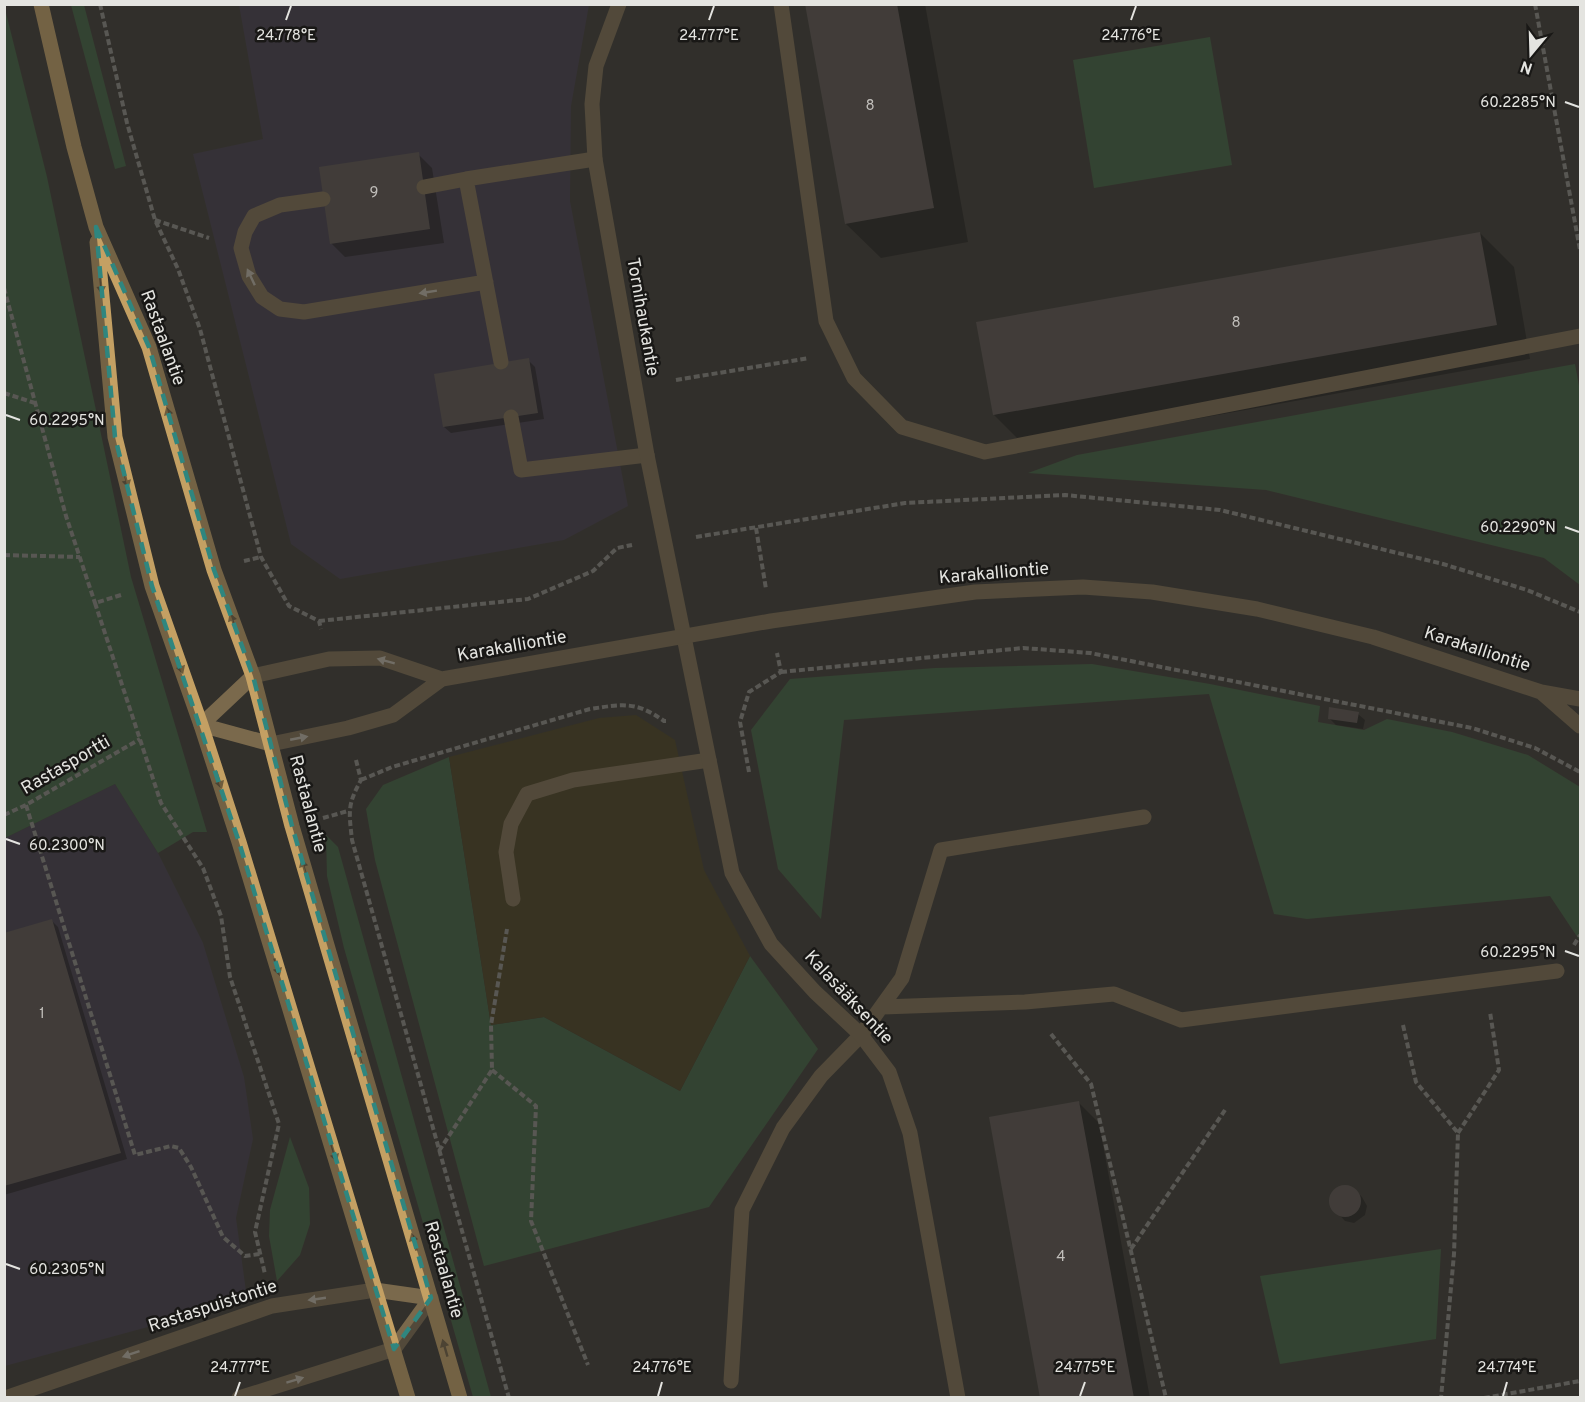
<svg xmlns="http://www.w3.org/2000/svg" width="1585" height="1402" viewBox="0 0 1585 1402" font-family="Overpass,sans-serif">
  <rect width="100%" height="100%" fill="#32302b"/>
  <!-- commercial -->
  <path fill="#3b3445" d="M239,5H589L571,106L570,201L628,506L564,540L340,579L291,544L193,154L263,139Z
    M115,784L158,853L203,943L244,1077L253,1139L236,1218L246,1291L232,1304L5,1366V838Z"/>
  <!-- green -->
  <path fill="#375b3a" d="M71,5H84L126,166L115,169Z
    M5,9L47,177L131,577L207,832H193L158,853L115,784L5,838Z
    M1210,37L1232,165L1094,188L1073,60Z
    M1575,364L1580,391V585L1544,558L1266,490L1028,473L1077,455Z
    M1092,664L1210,684L1320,706L1318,722L1364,730L1387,719L1452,732L1528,755L1580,787V941L1550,896L1307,919L1274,914L1209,694L844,720L821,919L778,869L751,730L790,679L935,668Z
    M449,757L491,1025L544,1017L680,1091L750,956L818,1049L709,1207L484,1266L375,860L366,809L383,785Z
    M326,835L338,847L491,1397H473L344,948L327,876Z
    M290,1137L309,1188L310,1224L300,1255L277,1281L269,1236L270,1210Z
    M1441,1249L1436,1339L1280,1364L1260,1276Z"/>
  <!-- sand -->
  <path fill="#403817" d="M636,715L675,740L704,870L750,956L680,1091L544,1017L491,1025L449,757L599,718Z"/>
  <!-- shadow -->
  <path fill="#0007" d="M807,4H925L968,242L881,258L846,224Z
    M418,154L432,168L444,243L345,257L331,243Z
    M1480,233L1514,267L1530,359L1028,449L994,415Z
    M528,360L535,367L544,419L451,433L444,427Z
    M1358,714L1365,720L1363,729L1336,725L1329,718Z
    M52,921L58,927L127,1159L4,1195V934Z
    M1079,1103L1099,1123L1150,1398H1042Z
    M1346,1186L1355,1190L1362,1197L1367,1206L1365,1215L1354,1223L1345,1221L1331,1206V1196L1333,1191L1337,1188Z"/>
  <!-- building -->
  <path fill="#544d4a" d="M805,4H897L934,208L845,224Z
    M419,152L430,229L330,244L319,167Z
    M1480,232L1497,325L993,415L976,322Z
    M529,358L538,413L443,427L434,374Z
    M1329,707L1359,712L1357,723L1328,719Z
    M52,919L121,1153L4,1186V933Z
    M1079,1101L1134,1398H1040L989,1117Z
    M1329 1201a16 16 0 1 1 32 0a16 16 0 1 1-32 0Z"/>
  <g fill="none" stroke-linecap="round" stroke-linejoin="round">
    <!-- path -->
    <path stroke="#888783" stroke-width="4" stroke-dasharray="6 3" stroke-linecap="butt" d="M100,4L127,123L155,220L178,269L200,329L261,557L289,606L319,621L321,629
      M1535,4L1580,250
      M155,220L209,238
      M4,288L66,516L95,603
      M676,380L809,358
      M4,393L35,403
      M756,528L766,589
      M696,537L905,503L1065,495L1220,510L1443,564L1527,590L1580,612
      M4,555L80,557
      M244,561L261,557
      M121,595L95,603L161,803L203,868L221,916L230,977L279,1124L255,1232L265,1274
      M319,621L528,599L593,571L617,548L632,545
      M781,672L1023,648L1090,653L1472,728L1535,748L1580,772
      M356,760L361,780C347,805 349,812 352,840L509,1398
      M749,772L740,722L749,692L781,672L777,653
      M361,780L392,767L590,709C623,704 636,701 664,721H666
      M26,805L135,1155L171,1146L179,1148L191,1167L223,1237L245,1256L260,1254
      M4,815L26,805L140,739
      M323,818L348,811
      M1574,945L1580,935
      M1403,1025L1416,1082L1458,1133L1454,1254L1441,1398
      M1051,1034L1091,1084L1166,1398
      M492,1070L536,1106L531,1221L588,1365
      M1458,1133L1499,1070L1490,1012
      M439,1151L492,1070L491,1025L507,929
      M1131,1249L1225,1110
      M1484,1398L1580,1381"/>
    <!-- service -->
    <path stroke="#7a694c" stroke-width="15" d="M781,4L826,321L854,378L902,427L985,452L1580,336
      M424,187L466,179
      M323,199L280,205L254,216L245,232L241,248L249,276L262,297L280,309L304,312L486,282
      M501,362L466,179L595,159
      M511,417L521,470L647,455
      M513,899L506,852L511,824L527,794L573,780L709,760
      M882,1007L1025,1002L1114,994L1181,1020L1557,971
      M731,1381L742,1210L783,1128L821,1076L861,1035L902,978L941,850L1144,817"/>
    <!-- minor -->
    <path stroke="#7a694c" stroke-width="15" d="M619,4L596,66L592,104L595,159L647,455L732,873L771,944L815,992L861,1035L889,1072L910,1133L958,1398"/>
    <!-- tertiary -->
    <path stroke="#7a694c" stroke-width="15" d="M1541,692L1580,726
      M201,725L271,744L348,728L393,715L442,679L771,621L975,592L1083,587L1152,592L1257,609L1373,637L1541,692L1580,699
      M201,725L253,676L329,659L380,658L442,679
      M5,1398L272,1306L375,1290L431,1298L394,1349L239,1398"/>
    <!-- primary -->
    <path stroke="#c4a063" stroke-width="15" d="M41,4L74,147L96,227L149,347L214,570L253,676L292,826L460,1398
      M97,242L115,437L152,586L201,725L239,842L408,1398"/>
  </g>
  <!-- one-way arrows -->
  <defs><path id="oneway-solid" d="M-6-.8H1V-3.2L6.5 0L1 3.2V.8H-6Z" transform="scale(1.5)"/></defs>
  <g fill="#bfb9ac">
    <use href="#oneway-solid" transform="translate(251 277) rotate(-115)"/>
    <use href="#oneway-solid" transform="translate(428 292) rotate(171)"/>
    <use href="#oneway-solid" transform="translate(386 661) rotate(-165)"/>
    <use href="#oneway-solid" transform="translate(299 738) rotate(-11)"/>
    <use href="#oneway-solid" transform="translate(317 1299) rotate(172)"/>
    <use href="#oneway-solid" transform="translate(131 1354) rotate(161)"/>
    <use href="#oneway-solid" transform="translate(295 1380) rotate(-17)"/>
  </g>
  <g fill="#6e5c3c">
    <use href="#oneway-solid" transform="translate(101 285) rotate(85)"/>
    <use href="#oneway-solid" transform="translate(169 416) rotate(-106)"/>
    <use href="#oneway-solid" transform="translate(126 479) rotate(76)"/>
    <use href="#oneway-solid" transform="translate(233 622) rotate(-110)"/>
    <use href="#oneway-solid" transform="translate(180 665) rotate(71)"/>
    <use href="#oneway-solid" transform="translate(219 780) rotate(72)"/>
    <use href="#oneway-solid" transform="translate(304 868) rotate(-106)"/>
    <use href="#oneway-solid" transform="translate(277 967) rotate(73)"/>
    <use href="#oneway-solid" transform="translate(359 1055) rotate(-106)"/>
    <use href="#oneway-solid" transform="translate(334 1153) rotate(73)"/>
    <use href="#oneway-solid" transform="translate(414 1242) rotate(-106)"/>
    <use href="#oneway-solid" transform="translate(445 1348) rotate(-106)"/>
  </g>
  <!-- marked area -->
  <path d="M0 0H1585V1402H0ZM96,227L149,347L214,570L253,676L292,826L431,1298L394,1349L239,842L152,586L115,437Z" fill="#32302b" fill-opacity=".55" fill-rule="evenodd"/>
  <path fill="none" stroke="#2f867f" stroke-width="4.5" stroke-dasharray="12 8" stroke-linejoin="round" d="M96,227L149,347L214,570L253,676L292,826L431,1298L394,1349L239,842L152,586L115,437Z"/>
  <!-- ticks -->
  <path fill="none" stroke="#e4e4e0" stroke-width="2" d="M286,20L291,6M709,20L714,6M1131,20L1136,6M1565,102L1579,107M6,415L20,420M1565,527L1579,532M6,839L20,844M1565,951L1579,956M6,1264L20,1269M235,1396L240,1382M658,1396L662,1382M1080,1396L1085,1382M1503,1396L1507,1382"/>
  <g text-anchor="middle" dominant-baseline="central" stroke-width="5" stroke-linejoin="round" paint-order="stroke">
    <!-- number labels -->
    <g font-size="15" fill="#c0beba">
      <text x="870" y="106">8</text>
      <text x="374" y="193">9</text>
      <text x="1236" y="323">8</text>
      <text x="42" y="1014">1</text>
      <text x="1061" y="1257">4</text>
    </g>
    <!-- street labels -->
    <g font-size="18" fill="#e4e4e0" stroke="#191816">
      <text transform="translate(642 317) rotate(80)">Tornihaukantie</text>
      <text transform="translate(162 338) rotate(70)">Rastaalantie</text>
      <text transform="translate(994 574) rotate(-5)">Karakalliontie</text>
      <text transform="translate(512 647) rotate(-10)">Karakalliontie</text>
      <text transform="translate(1477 650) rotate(18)">Karakalliontie</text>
      <text transform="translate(66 766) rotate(-30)">Rastasportti</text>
      <text transform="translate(307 804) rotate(75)">Rastaalantie</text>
      <text transform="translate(848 998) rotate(47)">Kalasääksentie</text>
      <text transform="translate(443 1270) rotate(74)">Rastaalantie</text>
      <text transform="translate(213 1307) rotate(-18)">Rastaspuistontie</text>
    </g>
  </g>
  <g font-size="15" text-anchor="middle" fill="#e4e4e0" stroke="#191816" stroke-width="5" stroke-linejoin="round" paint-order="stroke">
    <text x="286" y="40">24.778°E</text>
    <text x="709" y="40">24.777°E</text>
    <text x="1131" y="40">24.776°E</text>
    <text x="1518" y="107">60.2285°N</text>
    <text x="67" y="425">60.2295°N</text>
    <text x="1518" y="532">60.2290°N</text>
    <text x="67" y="850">60.2300°N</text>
    <text x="1518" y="957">60.2295°N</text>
    <text x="67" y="1274">60.2305°N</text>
    <text x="240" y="1372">24.777°E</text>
    <text x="662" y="1372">24.776°E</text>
    <text x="1085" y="1372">24.775°E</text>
    <text x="1507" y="1372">24.774°E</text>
  </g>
  <!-- border -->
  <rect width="1585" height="1402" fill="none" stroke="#e4e4e0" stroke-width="12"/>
  <!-- north arrow -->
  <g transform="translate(1531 54) rotate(199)" stroke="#191816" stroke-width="4.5" paint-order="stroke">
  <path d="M0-4.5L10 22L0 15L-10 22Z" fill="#e4e4e0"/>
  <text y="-9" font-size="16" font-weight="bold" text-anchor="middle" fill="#e4e4e0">N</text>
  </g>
</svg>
